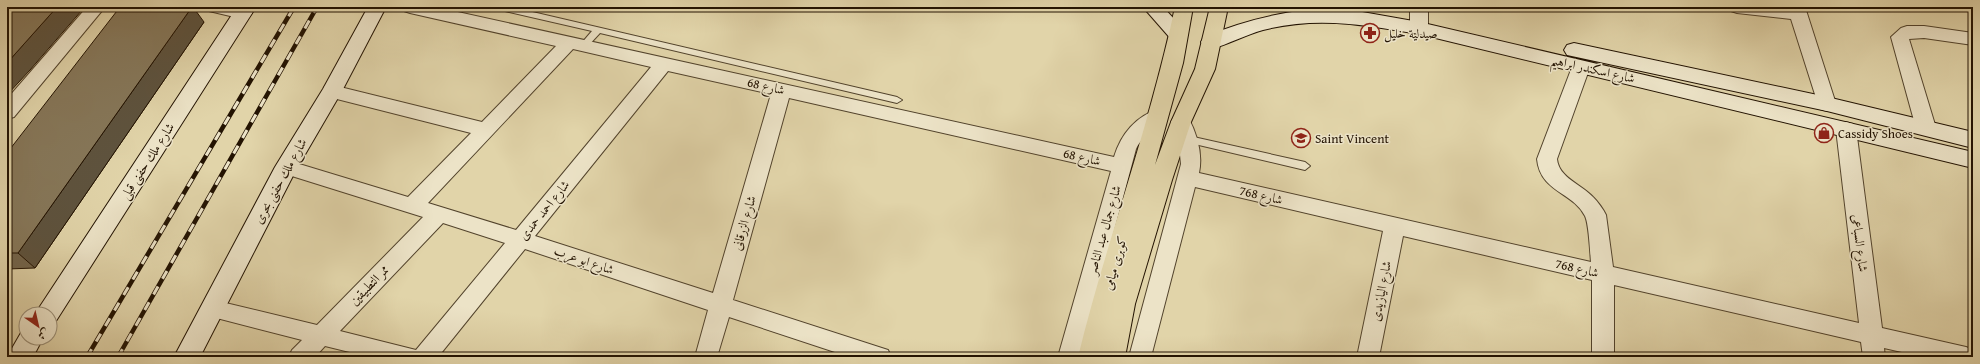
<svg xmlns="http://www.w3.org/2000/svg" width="1980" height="364" viewBox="0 0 1980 364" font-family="'Gentium Book Plus',Amiri,serif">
  <rect width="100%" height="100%" fill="#e1d4a9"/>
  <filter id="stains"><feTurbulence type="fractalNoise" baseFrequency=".005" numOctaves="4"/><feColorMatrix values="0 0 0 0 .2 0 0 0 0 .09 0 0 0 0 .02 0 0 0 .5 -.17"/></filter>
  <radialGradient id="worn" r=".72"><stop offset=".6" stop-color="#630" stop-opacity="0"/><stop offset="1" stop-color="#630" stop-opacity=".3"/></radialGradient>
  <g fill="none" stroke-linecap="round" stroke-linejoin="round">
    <defs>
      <path id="lane" d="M505,7H511L897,97L902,100L897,103L600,33L587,47L584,48L580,45L592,31L505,11L504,9Z
        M1189,136L1305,162L1310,166L1305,170L1186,142L1184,140L1186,138Z"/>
      <path id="street" d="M87,7H105L14,117L7,119V99Z
        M206,7H241L249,9L252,13L249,17L243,19L209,11Z
        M401,7H435L1114,157C1121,134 1136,116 1159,109L1166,111L1168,116C1161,129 1144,132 1136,149L1080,357H1058L1111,171L789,98L733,300L888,350L891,357H850L729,317L717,357H695L708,310L525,249L438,357H370L325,346L315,357H289L292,350L302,340L205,315L202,309L205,303L213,300L317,325L423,217L279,172L276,167L279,162L286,160L408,197L471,133L325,96L323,91L325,86L332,85L482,122L556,46L410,13L404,11ZM573,49L651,67L516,230L428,203ZM668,71L771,94L713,293L535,236ZM443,223L505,243L416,350L340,331Z
        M1410,7H1428V28L1425,32L1419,34L1413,32L1410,28Z
        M1728,7H1805L1836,104L1834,109L1827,111L1820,109L1818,104L1791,19L1737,13L1731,11Z
        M1907,26H1924L1973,33V45L1924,38L1909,39L1936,128L1933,133L1926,135L1919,133L1916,128L1891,37L1901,28Z
        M1581,61L1587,63L1590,67L1557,159C1559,178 1581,184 1593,197C1598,202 1603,209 1606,215L1613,267L1859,323L1836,129L1839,124L1846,122L1853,124L1856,129L1882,328L1966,347L1973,350V357H1924L1884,348L1885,357H1863L1861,342L1614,285V357H1592V280L1403,236L1379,357H1357L1383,231L1195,187L1151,357H1129L1181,164L1178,137L1171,122L1174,117L1181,115L1188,117C1197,134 1203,154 1199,173L1591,262C1590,252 1589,224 1585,216C1573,192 1540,192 1537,159L1572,67L1575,63Z"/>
      <path id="secondary" d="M237,7H256L56,321L50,323V314H35Z
        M368,7H386L342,91L296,170L200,357H174L275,167L323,89Z
        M1143,7H1163L1188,34L1185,39L1178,40L1171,39Z
        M1307,10H1351L1419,22L1973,152V168L1419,34C1364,25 1318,16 1263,30C1245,35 1229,44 1211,49L1204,47L1201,42L1204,37C1238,23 1271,14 1307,10Z
        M1574,43L1827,97L1973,132V148L1827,111L1567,55L1564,50L1567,45Z
        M26,329V338H43L33,357H7L22,331Z"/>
      <path id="primary" d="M1175,7H1193L1183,63L1155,165L1171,122L1195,69L1210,7H1228L1215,69L1191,122L1172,180L1135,304L1125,357H1078C1107,239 1150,126 1175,7Z"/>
    </defs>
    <!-- lane casing -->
    <use href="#lane" stroke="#52432c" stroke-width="2"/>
    <!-- street casing -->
    <use href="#street" stroke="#52432c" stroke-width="2"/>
    <!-- secondary casing -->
    <use href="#secondary" stroke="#231302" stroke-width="2"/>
    <!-- primary casing -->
    <use href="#primary" stroke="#231302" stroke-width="2"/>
    <!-- lane -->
    <use href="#lane" fill="#ece3c7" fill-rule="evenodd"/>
    <!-- street -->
    <use href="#street" fill="#ece3c7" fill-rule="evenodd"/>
    <!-- secondary -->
    <use href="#secondary" fill="#ece3c7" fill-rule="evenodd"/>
    <!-- primary -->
    <use href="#primary" fill="#e1d4a9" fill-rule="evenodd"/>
    <defs>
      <path id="rail" d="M87,357L294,7
        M118,357L317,7"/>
    </defs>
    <!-- rail casing -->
    <use href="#rail" stroke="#231302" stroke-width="4.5"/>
    <!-- rail -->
    <use href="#rail" stroke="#ece3c7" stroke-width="3" stroke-dasharray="9" stroke-linecap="butt"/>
  </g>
  <!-- wall -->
  <path fill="#73664d" stroke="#231302" d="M204,22L35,268L7,269V153Z"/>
  <!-- shaded-wall -->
  <path fill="#5e533e" stroke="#231302" d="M57,7H81L83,9L30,70L7,95V63Z
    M192,7H193L204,22L35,268L18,253Z"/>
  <!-- building -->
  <path fill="#867759" stroke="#231302" d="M7,7H57L7,63Z
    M120,7H192L18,253H7V153Z"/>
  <!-- icons -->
  <defs>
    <symbol id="pharmacy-ring" viewBox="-11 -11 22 22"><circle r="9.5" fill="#ece3c7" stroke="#8f2418" stroke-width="1.5"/><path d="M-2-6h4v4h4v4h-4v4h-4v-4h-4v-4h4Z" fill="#8f2418"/></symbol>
    <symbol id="shop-ring" viewBox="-11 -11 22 22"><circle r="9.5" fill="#ece3c7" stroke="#8f2418" stroke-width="1.5"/><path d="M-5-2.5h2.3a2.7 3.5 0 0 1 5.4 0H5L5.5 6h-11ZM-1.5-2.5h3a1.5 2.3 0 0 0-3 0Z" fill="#8f2418"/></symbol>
    <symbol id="school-ring" viewBox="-11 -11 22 22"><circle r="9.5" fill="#ece3c7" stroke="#8f2418" stroke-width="1.5"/><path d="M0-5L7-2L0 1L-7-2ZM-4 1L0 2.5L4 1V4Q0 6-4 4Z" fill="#8f2418"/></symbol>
  </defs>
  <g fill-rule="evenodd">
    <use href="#pharmacy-ring" x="1359" y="22" width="22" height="22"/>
    <use href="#shop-ring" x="1813" y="122" width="22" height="22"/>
    <use href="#school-ring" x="1290" y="127" width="22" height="22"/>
  </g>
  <g text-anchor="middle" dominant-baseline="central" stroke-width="3" stroke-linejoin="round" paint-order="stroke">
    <!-- poi labels -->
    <g font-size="13" fill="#231302" stroke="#ece3c7" text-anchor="start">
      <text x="1384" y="33">صيدلية خليل</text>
      <text x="1838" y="133">Cassidy Shoes</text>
      <text x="1315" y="138">Saint Vincent</text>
    </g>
    <!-- street labels -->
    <g font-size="13" fill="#231302" stroke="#ece3c7">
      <text transform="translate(1593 69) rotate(13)">شارع اسكندر ابراهيم</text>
      <text transform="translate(766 86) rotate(13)">شارع 68</text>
      <text transform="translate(1082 157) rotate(13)">شارع 68</text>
      <text transform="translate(147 161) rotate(-57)">شارع ملك حفنى قبلى</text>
      <text transform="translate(280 181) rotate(-61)">شارع ملك حفنى بحرى</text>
      <text transform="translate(1261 195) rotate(13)">شارع 768</text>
      <text transform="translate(544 210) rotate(-51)">شارع احمد حمدى</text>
      <text transform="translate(744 223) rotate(-74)">شارع الزرقانى</text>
      <text transform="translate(1104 230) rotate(-74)">شارع جمال عبد الناصر</text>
      <text transform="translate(1860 243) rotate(83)">شارع السباعى</text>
      <text transform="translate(584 260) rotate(19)">شارع ابو عرب</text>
      <text transform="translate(1115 263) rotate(-74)">كوبرى ميامى</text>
      <text transform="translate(1577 268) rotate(13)">شارع 768</text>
      <text transform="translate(369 285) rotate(-46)">ممر التطبيقين</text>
      <text transform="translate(1381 291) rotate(-79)">شارع اليازيدى</text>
    </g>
  </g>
  <!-- margin -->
  <rect width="1980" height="364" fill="none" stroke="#e1d4a9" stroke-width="24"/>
  <rect x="8" y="8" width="1964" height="348" fill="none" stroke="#231302" stroke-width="2"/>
  <rect x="12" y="12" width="1956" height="340" fill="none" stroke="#231302"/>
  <!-- north arrow -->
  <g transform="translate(38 326) rotate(146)"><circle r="19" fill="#ece3c7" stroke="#9c9078"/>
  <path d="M0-3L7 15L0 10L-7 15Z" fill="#8f2418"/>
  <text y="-6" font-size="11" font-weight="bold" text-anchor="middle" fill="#231302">ش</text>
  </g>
  <rect width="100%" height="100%" filter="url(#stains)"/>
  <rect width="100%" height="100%" fill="url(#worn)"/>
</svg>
